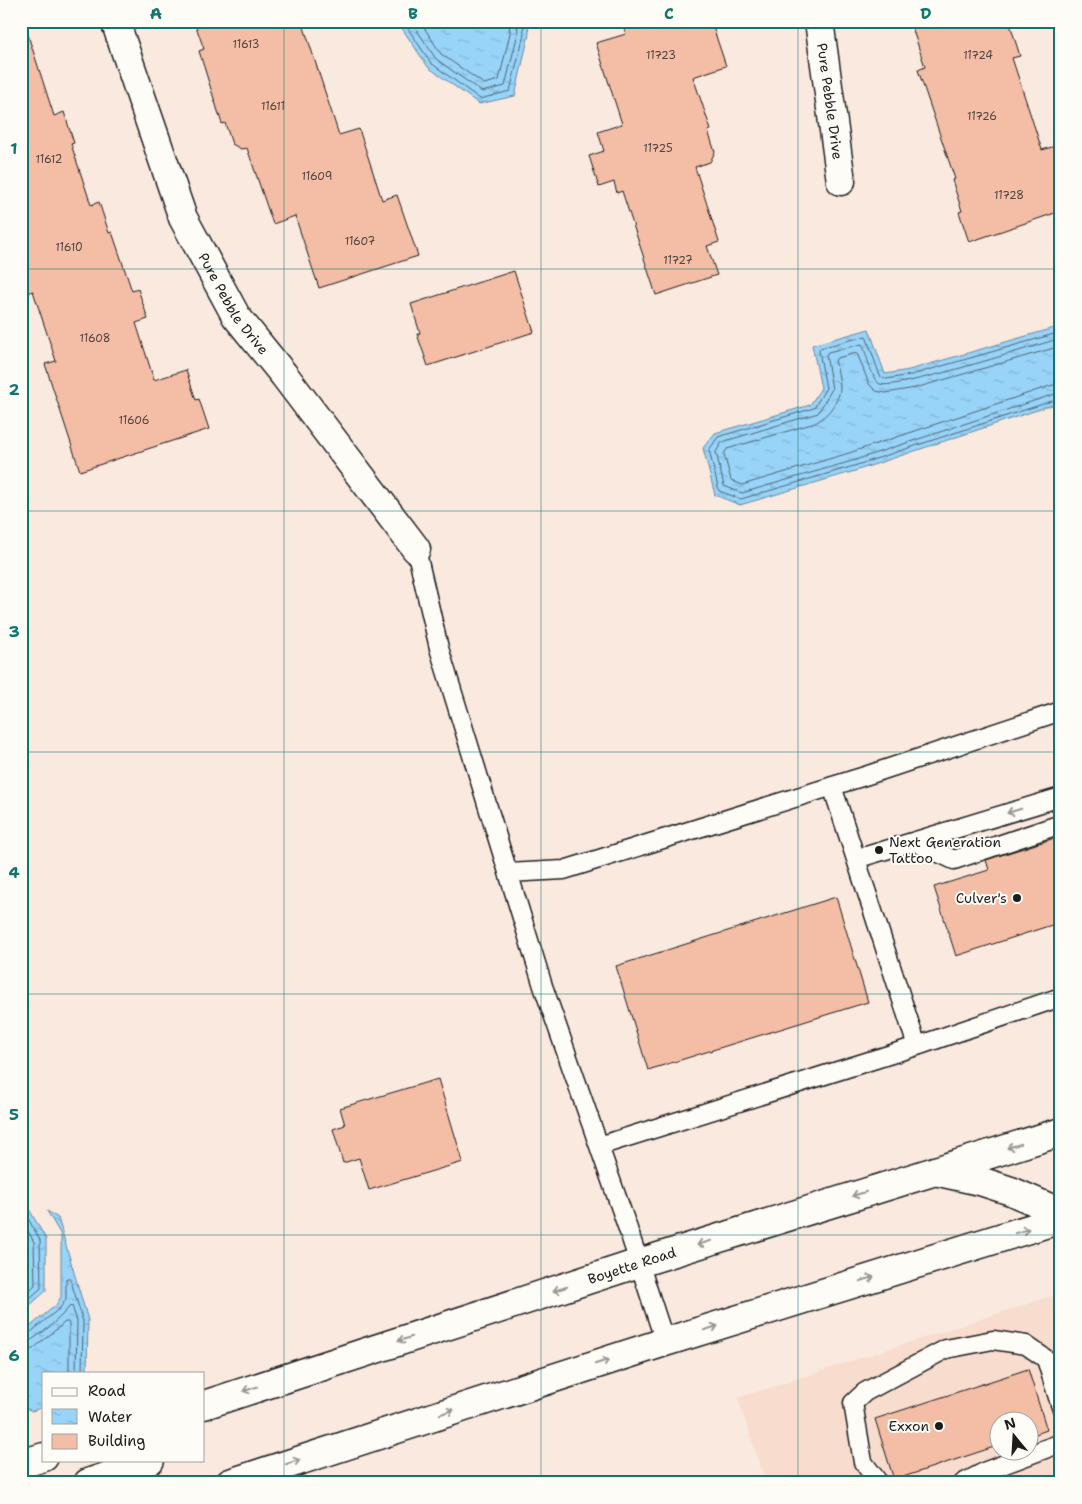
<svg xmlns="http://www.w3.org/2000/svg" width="1082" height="1504" viewBox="0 0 1082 1504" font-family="'Shantell Sans',sans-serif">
  <defs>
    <pattern id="water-ripples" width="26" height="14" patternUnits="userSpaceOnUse" patternTransform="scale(1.25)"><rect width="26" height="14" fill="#98d3f8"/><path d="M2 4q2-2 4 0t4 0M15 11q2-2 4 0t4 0" fill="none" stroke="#82b5d4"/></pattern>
  </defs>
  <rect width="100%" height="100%" fill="#fae9df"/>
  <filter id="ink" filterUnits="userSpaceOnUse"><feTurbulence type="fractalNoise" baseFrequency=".02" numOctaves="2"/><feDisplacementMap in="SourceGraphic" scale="10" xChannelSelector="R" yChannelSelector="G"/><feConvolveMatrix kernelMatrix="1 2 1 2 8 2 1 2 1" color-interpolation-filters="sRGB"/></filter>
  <g filter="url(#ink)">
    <!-- built -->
    <path fill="#f8dcce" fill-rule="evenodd" d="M1061,1293V1483H766L738,1398ZM1000,1422H1030V1452H1000Z"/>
    <!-- water -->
    <path fill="url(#water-ripples)" stroke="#668aa0" d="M397,21H528L529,34L515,96L479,104L428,67Z
      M1061,326V402L855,471L740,505L715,495L703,448L715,433L810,405L821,388L812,345L869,329L885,374L909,370Z
      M21,1195L46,1239V1291L21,1313Z
      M47,1211L58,1218L88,1320L87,1373H44V1407L32,1411L21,1406V1334L56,1305L61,1297V1235Z"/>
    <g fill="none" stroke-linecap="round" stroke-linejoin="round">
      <!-- shore -->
      <path stroke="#4e6574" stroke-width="1" d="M403,21L431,63L480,99L510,91L524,34L523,21
        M411,21L436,59L482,92L505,86L518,33L517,21
        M420,21L441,54L484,84L499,80L510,33L509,21
        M1061,332L911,375L886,379L880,376L866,336L820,348L819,351L826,388L814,408L718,437L709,450L719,491L741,499L854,466L1061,398
        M1061,338C1037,345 894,391 880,384C871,380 867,353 862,344L828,352L826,355L832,389L818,413L722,442L716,452L724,486L742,493L852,461L1061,392
        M1061,346L915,388L886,393L876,391L869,384L857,353L837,358L835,360C837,369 840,379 840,388C840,400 826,418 815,423L727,449L724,454L731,480L742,485L849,453L1053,385L1061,384
        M21,1206L40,1240L41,1288L21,1306
        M21,1218L34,1242L35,1285L21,1298
        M21,1234L27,1244V1282L21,1288
        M21,1337L26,1336L60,1308L66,1299V1279L70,1278L83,1321L82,1373
        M21,1344C33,1343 62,1317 69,1307L72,1306L77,1321L76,1373
        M21,1351L33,1349L65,1322H68L69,1324V1373"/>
    </g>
    <!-- building -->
    <path fill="#f3bda6" stroke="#1c1c1c" d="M194,21H302L339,135L359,129L382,200L397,195L418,256L319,288L295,216L273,224L247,148L241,149L232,144L225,123L222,124L199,51L204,49Z
      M622,21H711L726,66L693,77L711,130L708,131L715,152L710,162L695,167L719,242L707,246L717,275L656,295L622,191L617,193L614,182L599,187L589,156L604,151L598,132L622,124L596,43L626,34Z
      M910,21H1009L1020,56L1012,58L1042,150L1055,146L1061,165V211L969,242L959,212L962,211L952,180L955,179L918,70L925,67Z
      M27,32L54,116L64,112L74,143L71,144L91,205L99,202L109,233L112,232L132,291L138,289L148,319L136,323L154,380L186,370L196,400L199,399L209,429L80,471L45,364L56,361L33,291L21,295V33Z
      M514,271L534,332L428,366L417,334L420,333L411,304Z
      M1061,836V922L956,956L934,887L989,870L986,860Z
      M836,897L868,1002L648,1070L616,966Z
      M438,1079L463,1162L369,1190L359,1158L343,1163L333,1129L345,1125L340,1108Z
      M1028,1369L1047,1430L1030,1436V1422H1000V1445L894,1480L875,1419Z"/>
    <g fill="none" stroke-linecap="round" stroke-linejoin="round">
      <defs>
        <path id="lane" d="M416,549L439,648L543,986L628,1229L665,1342
          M832,786L917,1046
          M915,842L954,860L1061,824
          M856,859L1061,797
          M508,873L564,870L868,775L1061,711
          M599,1146L917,1046L1061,997
          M879,1483L863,1462L853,1403L865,1392L946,1349L993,1340L1026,1345L1046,1359L1061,1407
          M963,1483L986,1471L1061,1443"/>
        <g id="street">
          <path id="s1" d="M115,21L183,218L236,316L284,375L416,549"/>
          <path id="s2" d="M819,21L841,181"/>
        </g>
        <g id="secondary">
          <path d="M935,1171L980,1181L1011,1191L1061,1213"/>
          <path id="s3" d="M204,1405L639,1263L1061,1132"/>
          <path d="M21,1464L44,1457"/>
          <path d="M88,1483L141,1465L150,1460"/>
          <path d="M230,1483L665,1342L1061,1219"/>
        </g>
      </defs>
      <!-- lane casing -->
      <use href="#lane" stroke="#1c1c1c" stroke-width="21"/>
      <!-- street casing -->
      <use href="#street" stroke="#1c1c1c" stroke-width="31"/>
      <!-- secondary casing -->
      <use href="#secondary" stroke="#1c1c1c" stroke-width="31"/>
      <!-- lane -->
      <use href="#lane" stroke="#fdfcf7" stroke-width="18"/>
      <!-- street -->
      <use href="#street" stroke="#fdfcf7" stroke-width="28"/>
      <!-- secondary -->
      <use href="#secondary" stroke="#fdfcf7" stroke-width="28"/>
    </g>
    <!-- one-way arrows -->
    <defs><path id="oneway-shaft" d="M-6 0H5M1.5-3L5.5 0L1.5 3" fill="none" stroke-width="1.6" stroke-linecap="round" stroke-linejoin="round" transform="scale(1.25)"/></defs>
    <g stroke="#989794">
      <use href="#oneway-shaft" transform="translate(1014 811) rotate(163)"/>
      <use href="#oneway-shaft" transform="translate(1014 1146) rotate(163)"/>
      <use href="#oneway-shaft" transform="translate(859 1194) rotate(163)"/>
      <use href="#oneway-shaft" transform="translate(1022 1231) rotate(-17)"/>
      <use href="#oneway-shaft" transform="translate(704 1243) rotate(163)"/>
      <use href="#oneway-shaft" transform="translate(867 1279) rotate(-17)"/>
      <use href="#oneway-shaft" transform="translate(560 1289) rotate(162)"/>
      <use href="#oneway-shaft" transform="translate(711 1328) rotate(-17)"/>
      <use href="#oneway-shaft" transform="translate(405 1339) rotate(162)"/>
      <use href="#oneway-shaft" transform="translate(602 1362) rotate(-18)"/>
      <use href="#oneway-shaft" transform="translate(250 1389) rotate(162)"/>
      <use href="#oneway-shaft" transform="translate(447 1412) rotate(-18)"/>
      <use href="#oneway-shaft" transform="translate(293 1462) rotate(-18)"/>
    </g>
  </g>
  <!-- grid -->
  <path fill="none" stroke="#0f766e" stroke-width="1" stroke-opacity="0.55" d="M284,21V1483M541,21V1483M798,21V1483M21,269H1061M21,511H1061M21,752H1061M21,994H1061M21,1235H1061"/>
  <!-- markers -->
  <g fill="#1c1c1c" stroke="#fdfcf7" stroke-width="2">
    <circle cx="879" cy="850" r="5"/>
    <circle cx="1017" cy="898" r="5"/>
    <circle cx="939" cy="1426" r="5"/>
  </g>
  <g text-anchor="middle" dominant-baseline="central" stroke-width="4" stroke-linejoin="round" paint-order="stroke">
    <!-- number labels -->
    <g font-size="11" fill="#52443e">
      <text x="246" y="44">11613</text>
      <text x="661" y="55">11723</text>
      <text x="978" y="55">11724</text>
      <text x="273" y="106">11611</text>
      <text x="982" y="116">11726</text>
      <text x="658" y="148">11725</text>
      <text x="49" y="159">11612</text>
      <text x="317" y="176">11609</text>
      <text x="1009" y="195">11728</text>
      <text x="360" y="241">11607</text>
      <text x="69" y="247">11610</text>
      <text x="678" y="260">11727</text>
      <text x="95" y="338">11608</text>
      <text x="134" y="420">11606</text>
    </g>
    <!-- street labels -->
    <g font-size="14" fill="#1c1c1c" stroke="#fdfcf7">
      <text stroke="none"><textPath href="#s2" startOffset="81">Pure Pebble Drive</textPath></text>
      <text stroke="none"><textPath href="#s1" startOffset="308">Pure Pebble Drive</textPath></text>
      <text stroke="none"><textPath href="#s3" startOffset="450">Boyette Road</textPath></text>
    </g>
    <!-- poi labels -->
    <g font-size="14" fill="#1c1c1c" stroke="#fdfcf7" text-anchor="end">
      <text x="889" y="842" text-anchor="start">Next Generation<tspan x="889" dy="16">Tattoo</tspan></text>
      <text x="1007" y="898">Culver's</text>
      <text x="929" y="1426">Exxon</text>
    </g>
  </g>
  <!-- margin -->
  <rect width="1082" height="1504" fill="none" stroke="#fdfcf7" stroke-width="55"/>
  <!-- legend -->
  <rect x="42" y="1372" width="162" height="90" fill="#fdfcf7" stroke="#a3a29f"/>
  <rect x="52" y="1388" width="25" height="8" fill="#fdfcf7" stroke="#a3a29f"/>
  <text x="88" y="1396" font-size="15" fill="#1c1c1c">Road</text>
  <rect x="52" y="1409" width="25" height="15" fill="url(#water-ripples)" stroke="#a3a29f"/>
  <text x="88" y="1422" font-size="15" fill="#1c1c1c">Water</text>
  <rect x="52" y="1434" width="25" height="15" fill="#f3bda6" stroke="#a3a29f"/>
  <text x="88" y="1446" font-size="15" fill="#1c1c1c">Building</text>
  <!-- north arrow -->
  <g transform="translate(1014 1436) rotate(342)"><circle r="24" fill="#fdfcf7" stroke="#a3a29f"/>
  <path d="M0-4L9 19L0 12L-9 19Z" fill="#1c1c1c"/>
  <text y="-8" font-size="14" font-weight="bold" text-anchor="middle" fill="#1c1c1c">N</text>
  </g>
  <rect x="28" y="28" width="1026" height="1448" fill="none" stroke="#0f766e" stroke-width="2"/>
  <g font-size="16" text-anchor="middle" font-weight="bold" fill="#0f766e">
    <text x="156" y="19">A</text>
    <text x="413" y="19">B</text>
    <text x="669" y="19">C</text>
    <text x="926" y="19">D</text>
    <text x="14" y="154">1</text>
    <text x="14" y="395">2</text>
    <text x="14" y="637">3</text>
    <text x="14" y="878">4</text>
    <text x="14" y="1120">5</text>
    <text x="14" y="1361">6</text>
  </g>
</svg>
